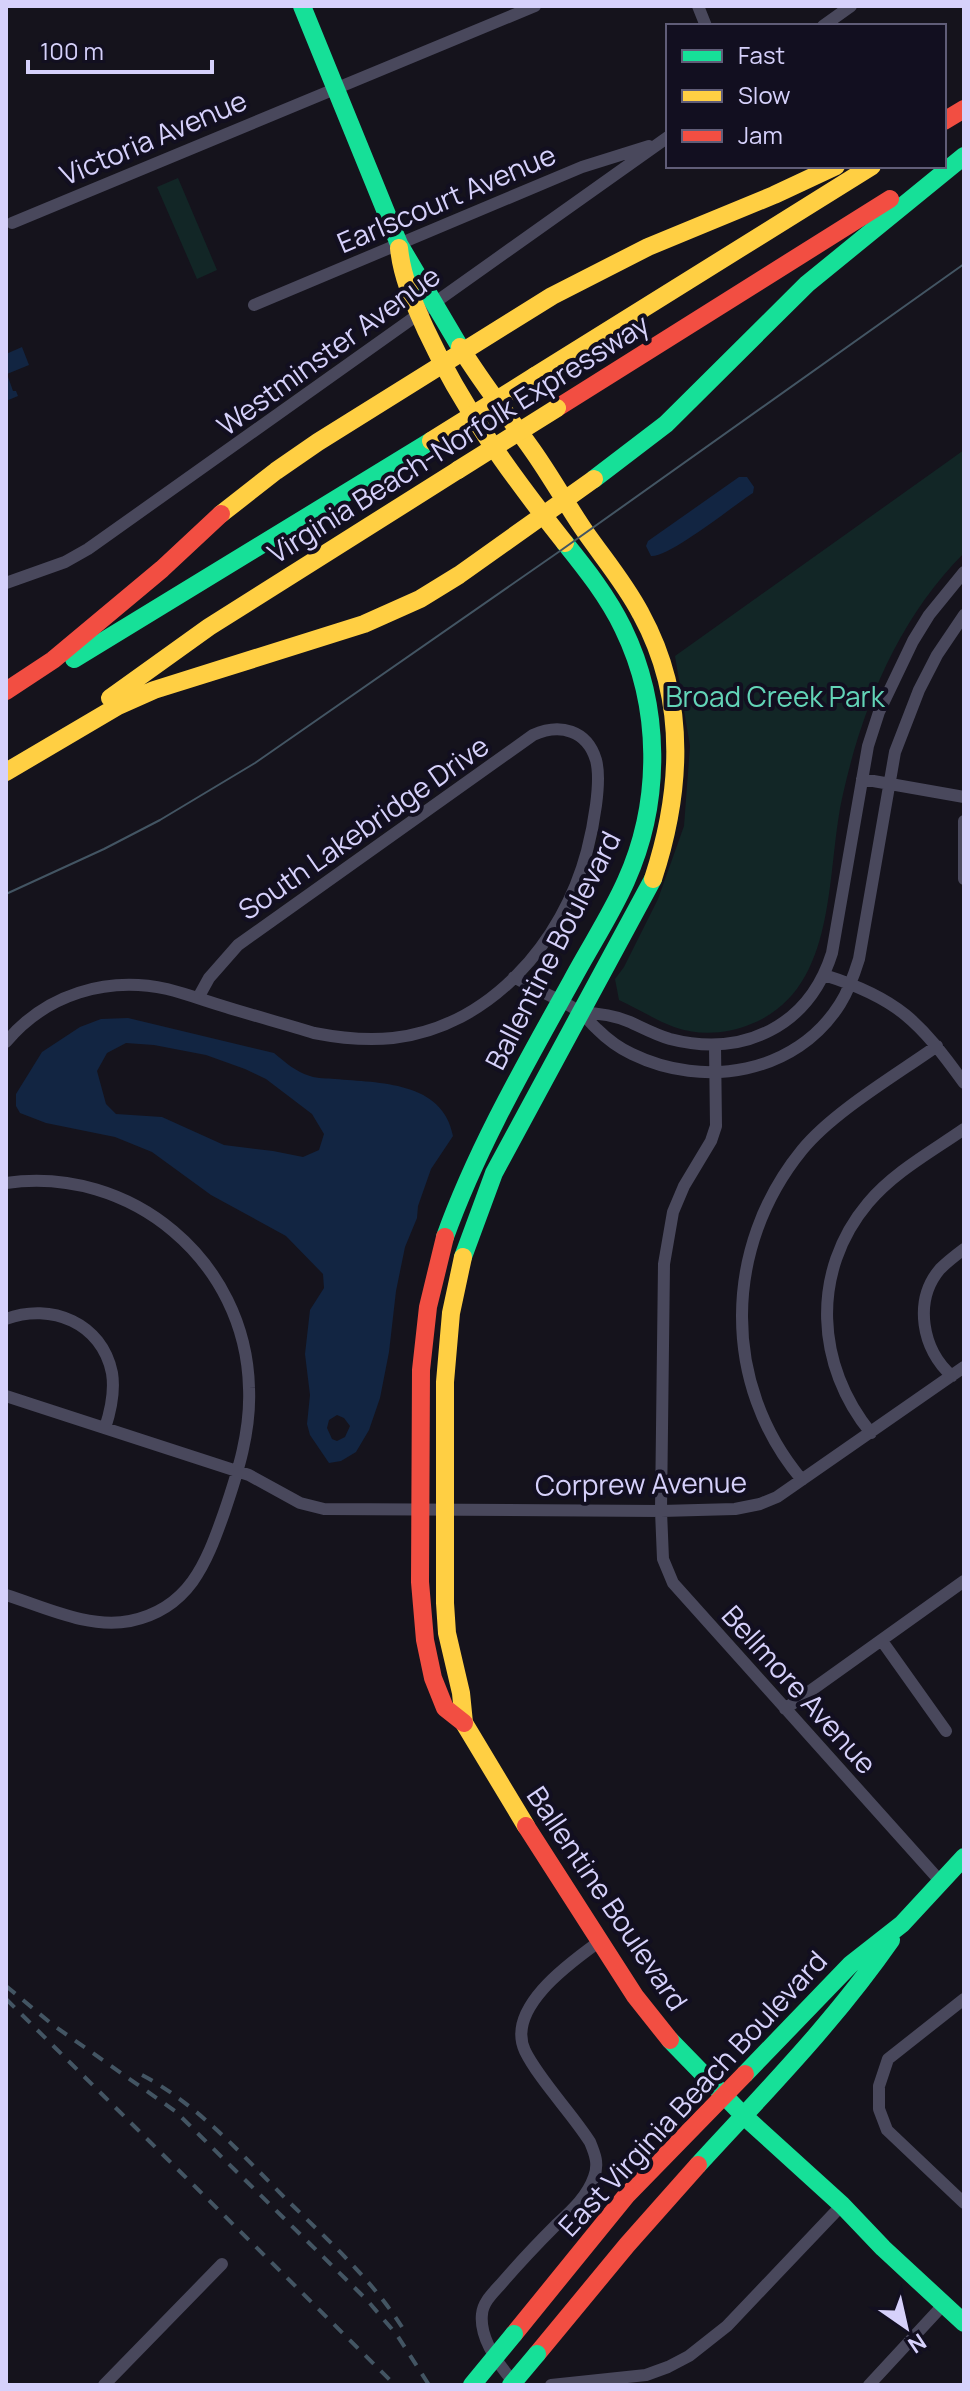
<svg xmlns="http://www.w3.org/2000/svg" width="970" height="2391" viewBox="0 0 970 2391" font-family="Manrope,sans-serif">
  <rect width="100%" height="100%" fill="#15131c"/>
  <!-- green -->
  <path fill="#122626" d="M178,178L217,270L197,279L157,187Z
    M964,450V553C899,618 863,705 843,794C825,871 840,989 751,1024C728,1034 698,1036 674,1027C655,1020 637,1008 619,1000L615,979L624,967L658,899L684,826L690,746L675,656Z"/>
  <!-- water -->
  <path fill="#122542" fill-rule="evenodd" d="M22,347L29,365L7,374L13,391H16L18,396L6,401V354Z
    M739,477H747L754,487L753,493C734,505 669,558 651,556L646,546L648,541Z
    M128,1018L274,1053C285,1062 296,1072 310,1076C318,1079 327,1078 335,1079C379,1083 443,1081 453,1136L431,1169L418,1206L417,1218L405,1247L396,1291L389,1352L380,1398L369,1430L356,1452L341,1461L329,1463L310,1435L307,1424L310,1395L305,1354L310,1310L324,1288L323,1274L286,1236L211,1195L152,1152L115,1137L46,1123L20,1113L16,1106V1094L42,1052L80,1027L101,1019ZM126,1043L154,1045L206,1055L245,1069L266,1079L312,1114L324,1134L319,1150L303,1157L273,1151L224,1145L162,1117L116,1114L106,1104L97,1071L107,1053ZM337,1415L344,1418L350,1426L345,1437L337,1441L332,1439L327,1428L329,1420Z"/>
  <g fill="none" stroke-linecap="round" stroke-linejoin="round">
    <!-- street -->
    <path stroke="#49485c" stroke-width="12" d="M698,6L706,26
      M823,26L851,6
      M12,223L535,6
      M254,305L582,167L649,146
      M6,583L65,562L88,549L668,137
      M862,779L964,797
      M964,821V879
      M824,975C898,998 920,1022 964,1083
      M514,977C535,990 561,999 580,1012C586,1016 591,1024 597,1029C607,1039 619,1048 632,1054C704,1089 796,1074 840,1004C849,990 854,975 859,959L895,752L919,690L937,655L964,615
      M581,1013C598,1013 614,1015 630,1022C643,1028 656,1035 670,1039C744,1058 809,1026 832,953L868,746L879,712L913,641L929,615L964,572
      M6,1042C46,994 107,976 167,989C187,994 206,1001 226,1007C255,1016 285,1024 314,1033C340,1038 366,1041 393,1038C490,1027 563,942 587,851C593,828 602,782 596,760C587,730 560,723 533,735L238,945L209,978L198,998
      M715,1045L716,1126L711,1141L684,1186L673,1212L664,1264L661,1511L663,1559L673,1583L941,1882
      M6,1183C131,1165 246,1261 249,1388C251,1431 238,1472 224,1513C206,1564 189,1609 130,1621C88,1629 45,1607 6,1595
      M6,1319C51,1302 102,1323 112,1373C115,1392 111,1410 105,1428
      M952,1376C922,1350 913,1301 940,1269C947,1262 956,1255 964,1249
      M6,1396L249,1475L300,1503L324,1509L661,1511L735,1509L760,1504L777,1497L964,1367
      M871,1433C816,1366 810,1272 868,1203C894,1172 931,1152 964,1129
      M802,1480C721,1384 723,1247 802,1150C833,1112 896,1075 937,1046
      M882,1641L946,1731
      M785,1709L964,1581
      M964,1999L888,2059L879,2086V2109L887,2130L964,2203
      M104,2385L222,2264
      M516,2385C501,2368 479,2339 482,2314C483,2302 493,2293 501,2284C519,2263 537,2244 556,2225C571,2211 587,2197 594,2177C599,2164 595,2154 590,2142C571,2112 540,2081 525,2051C505,2008 571,1962 600,1941
      M551,2385L646,2375L668,2367L689,2356L727,2326L842,2205
      M869,2385L944,2304"/>
    <!-- fast -->
    <path stroke="#16e098" stroke-width="18" d="M302,6L399,244L460,347
      M594,479L666,424L807,284L964,156
      M74,659L431,441
      M445,1237C477,1148 525,1065 571,982C589,948 611,915 626,881C662,801 661,706 623,628C608,597 586,569 565,543
      M463,1257L494,1173L653,879
      M670,2040L744,2116L842,2205L883,2248L964,2323
      M745,2074L851,1964L902,1924L964,1857
      M698,2165C765,2092 834,2022 891,1940"/>
    <!-- slow -->
    <path stroke="#ffcf43" stroke-width="18" d="M399,248C402,278 414,303 426,330C462,408 512,476 565,543
      M460,347C482,383 509,417 533,451C552,478 568,507 586,533C605,560 626,585 641,614C687,698 682,791 653,879
      M535,376L872,166
      M221,514L276,471L318,442L552,296L648,247L774,195L836,166
      M110,698L209,627L458,470
      M6,772L118,706L154,690L364,624L420,599L459,575L594,479
      M463,1257L451,1313L445,1382V1603L447,1633L461,1693L464,1723L526,1826"/>
    <!-- jam -->
    <path stroke="#f24e42" stroke-width="18" d="M944,121L964,109
      M557,408L890,199
      M6,691L53,660L162,569L221,514
      M445,1237L428,1307L421,1370L420,1582L425,1640L433,1678L445,1708L464,1723
      M526,1826L635,1996L670,2040
      M514,2334L626,2196L745,2074
      M537,2354L627,2245L698,2165"/>
    <!-- tram -->
    <path stroke="#435563" stroke-width="2" d="M6,894L104,849L160,820L255,763L560,551L964,264"/>
    <!-- rail -->
    <path stroke="#435563" stroke-width="4" stroke-dasharray="12 10" stroke-linecap="butt" d="M6,1986L53,2025L175,2111L367,2300L397,2335L429,2385
      M6,1999L395,2385
      M142,2075C199,2105 245,2158 290,2203C330,2242 372,2280 402,2327"/>
    <!-- fast-bridge -->
    <path stroke="#16e098" stroke-width="18" d="M472,2385L514,2334
      M511,2385L537,2354"/>
    <!-- slow-bridge -->
    <path stroke="#ffcf43" stroke-width="18" d="M431,441L535,376
      M458,470L557,408"/>
  </g>
  <g text-anchor="middle" dominant-baseline="central" stroke-width="8" stroke-linejoin="round" paint-order="stroke">
    <!-- street labels -->
    <g font-size="28" fill="#d6d1fb" stroke="#120f20">
      <text transform="translate(153 137) rotate(-23)">Victoria Avenue</text>
      <text transform="translate(446 198) rotate(-23)">Earlscourt Avenue</text>
      <text transform="translate(328 350) rotate(-36)">Westminster Avenue</text>
      <text transform="translate(458 438) rotate(-32)">Virginia Beach-Norfolk Expressway</text>
      <text transform="translate(363 827) rotate(-35)">South Lakebridge Drive</text>
      <text transform="translate(552 950) rotate(-63)">Ballentine Boulevard</text>
      <text transform="translate(641 1483) rotate(-1)">Corprew Avenue</text>
      <text transform="translate(800 1689) rotate(48)">Bellmore Avenue</text>
      <text transform="translate(608 1898) rotate(56)">Ballentine Boulevard</text>
      <text transform="translate(692 2093) rotate(-47)">East Virginia Beach Boulevard</text>
    </g>
    <!-- park labels -->
    <g font-size="28" fill="#63d5b8" stroke="#120f20">
      <text x="775" y="696">Broad Creek Park</text>
    </g>
  </g>
  <!-- border -->
  <rect width="970" height="2391" fill="none" stroke="#d6d1fb" stroke-width="16"/>
  <!-- legend -->
  <rect x="666" y="24" width="280" height="144" fill="#120f20" stroke="#605d78" stroke-width="2"/>
  <rect x="682" y="50" width="40" height="12" fill="#16e098" stroke="#605d78" stroke-width="2"/>
  <text x="738" y="64" font-size="24" fill="#d6d1fb">Fast</text>
  <rect x="682" y="90" width="40" height="12" fill="#ffcf43" stroke="#605d78" stroke-width="2"/>
  <text x="738" y="104" font-size="24" fill="#d6d1fb">Slow</text>
  <rect x="682" y="130" width="40" height="12" fill="#f24e42" stroke="#605d78" stroke-width="2"/>
  <text x="738" y="144" font-size="24" fill="#d6d1fb">Jam</text>
  <!-- north arrow -->
  <g transform="translate(906 2327) rotate(146)" stroke="#120f20" stroke-width="6" paint-order="stroke">
  <path d="M0-6L14 30L0 20L-14 30Z" fill="#d6d1fb"/>
  <text y="-12" font-size="22" font-weight="bold" text-anchor="middle" fill="#d6d1fb">N</text>
  </g>
  <!-- scale -->
  <path d="M28 60v12h184v-12" fill="none" stroke="#d6d1fb" stroke-width="4"/>
  <text x="40" y="60" font-size="24" fill="#d6d1fb" stroke="#120f20" stroke-width="6" paint-order="stroke">100 m</text>
</svg>
